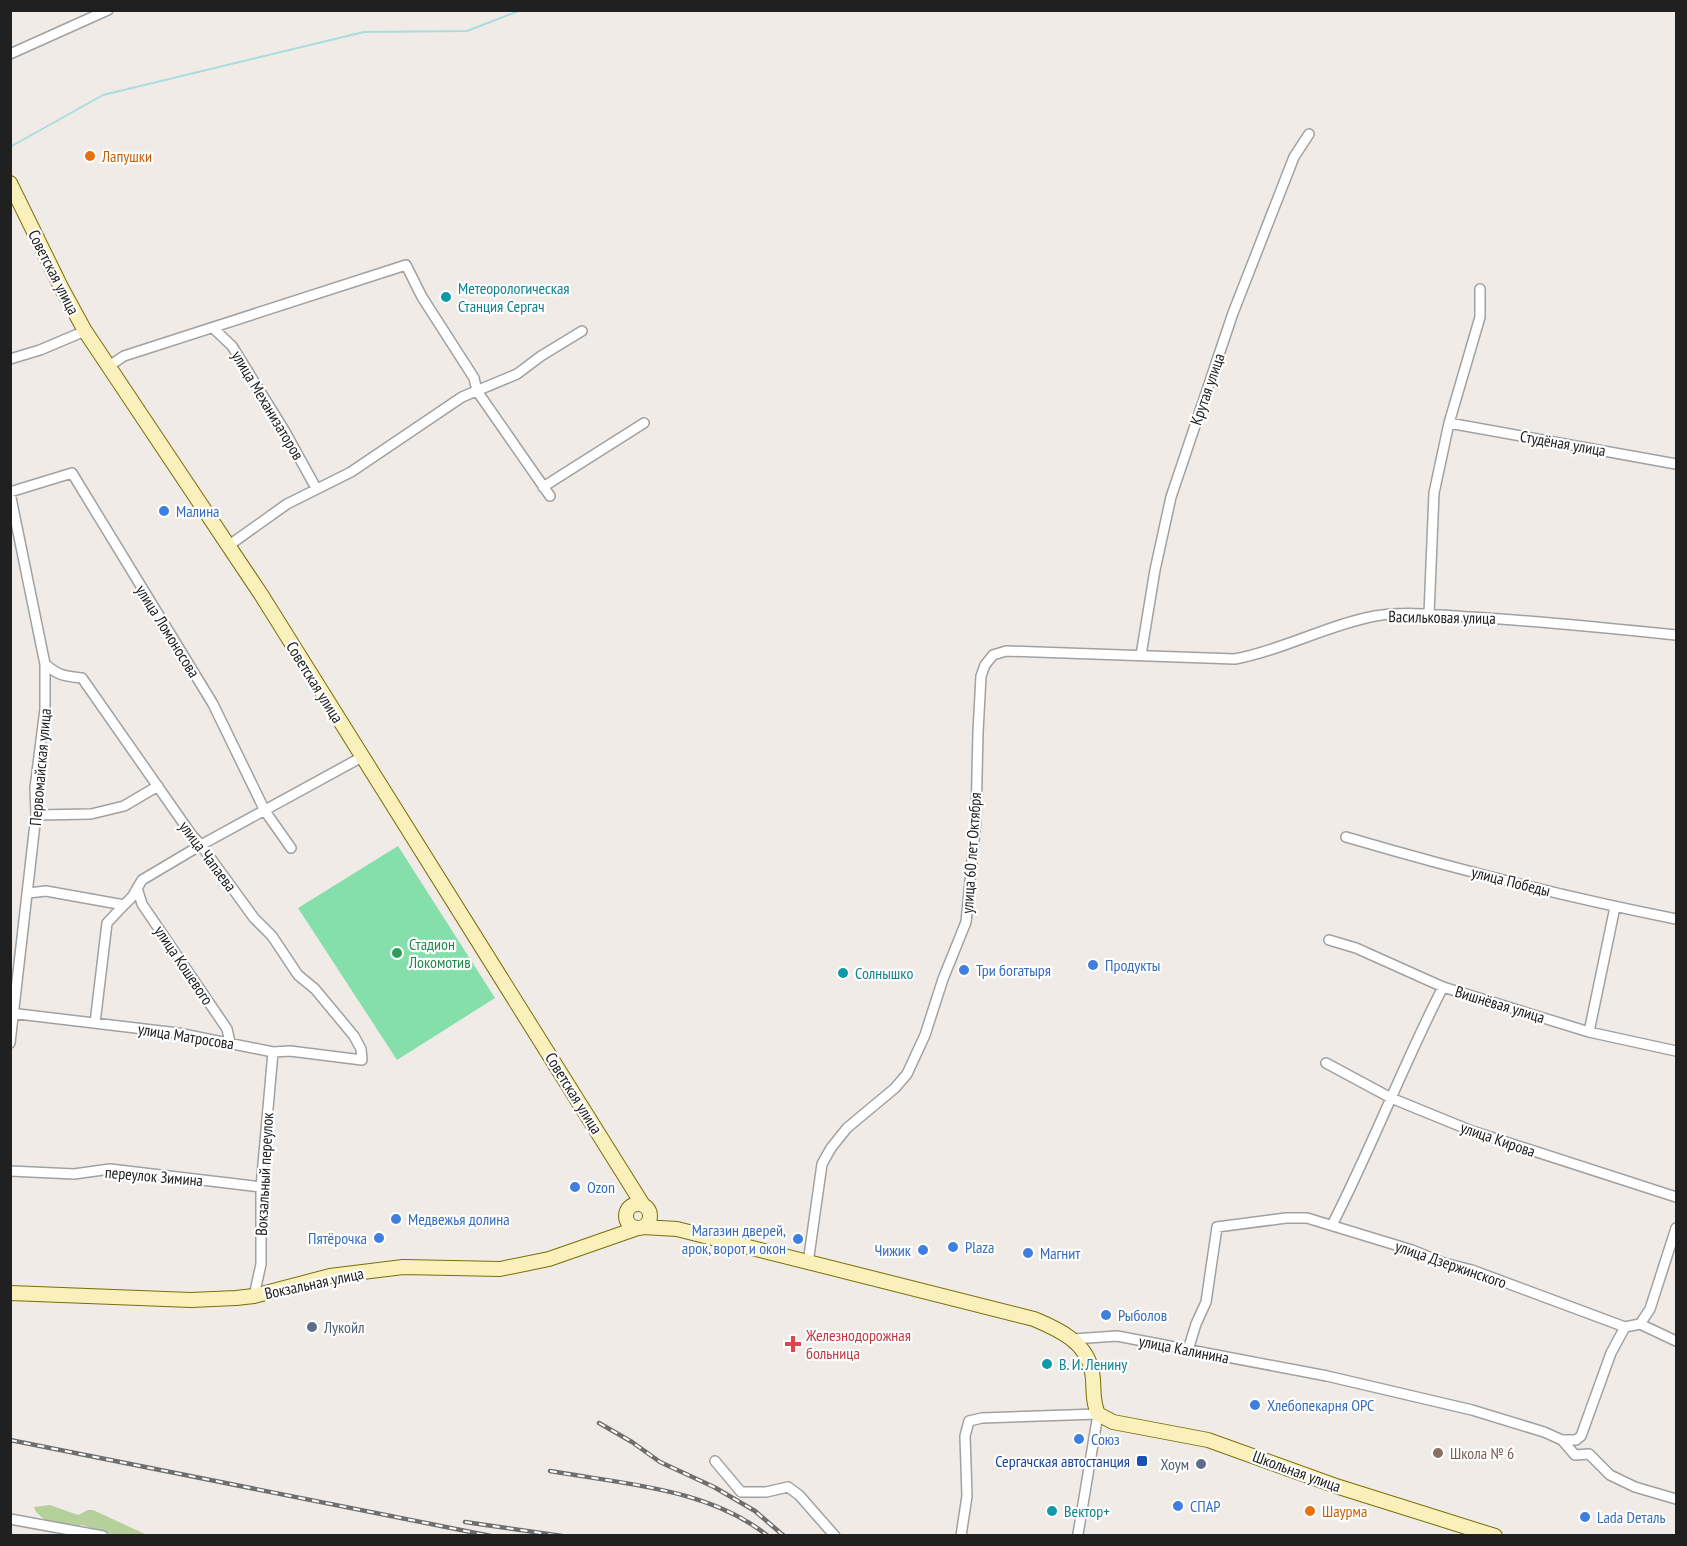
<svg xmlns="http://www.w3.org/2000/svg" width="1687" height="1546" viewBox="0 0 1687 1546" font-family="'PT Sans Narrow',sans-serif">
  <rect width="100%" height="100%" fill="#f0ebe6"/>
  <!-- forest -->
  <path fill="#b5d09b" d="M50,1505L78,1515L88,1510H93L147,1535H115L82,1525L72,1528L46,1521L36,1512L34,1507Z"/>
  <!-- pitch -->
  <path fill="#85dfaa" d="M398,846L495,998L397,1060L298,908Z"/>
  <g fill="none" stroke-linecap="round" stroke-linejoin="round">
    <!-- stream -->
    <path stroke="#a7ddde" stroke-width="2" d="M10,147L103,95L364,32L467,31L521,10"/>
    <defs>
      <path id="street" d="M10,54L108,10
        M213,328L232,346L284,430L316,488
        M10,359L40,350L85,331
        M109,366L124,356L406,265L422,297L474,378L477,391L550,496
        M1449,423L1676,464
        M543,487L644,423
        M10,492L72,473L213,704L265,811L291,848
        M10,493L45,664V709L35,788L36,815L10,1043
        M228,546L287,504L351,472L462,397L517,374L541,356L582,331
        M1429,614L1434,493L1449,423L1480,317V289
        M1141,655L1155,570L1171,497L1233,313L1294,157L1309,134
        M36,815L91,814L124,806L158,786
        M1346,837C1455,869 1565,897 1676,919
        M137,888L142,904L227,1029L230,1042
        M28,893L46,891L124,905L132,897L142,880L201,845L362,757
        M1329,940L1356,948L1443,987L1589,1032L1676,1051
        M10,1013L178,1033L273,1052L290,1051L362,1060L361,1049L354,1036L315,989L298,975L272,936L254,918L201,845L191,834L82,678C64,676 59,676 45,664
        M95,1023L107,923L124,905
        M1589,1032L1615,907
        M1326,1063L1391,1098L1472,1131L1676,1197
        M10,1171L74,1174L110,1169L261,1187
        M1332,1225C1372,1147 1403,1065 1443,987
        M808,1263L822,1164L831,1148L847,1128L895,1088L907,1074L925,1035L943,979L966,922L976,820L978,732L981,676L985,665L993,655L1006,651L1235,659C1283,650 1327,625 1375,616C1406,611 1440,615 1471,617C1540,621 1608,628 1676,635
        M254,1296L261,1264V1187L273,1052
        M1640,1324L1650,1309L1676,1228
        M1073,1339L1117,1336L1327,1376L1472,1410L1544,1432L1562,1440L1575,1455L1589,1454L1610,1475L1635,1487L1676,1499
        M1188,1350L1196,1324L1206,1302L1217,1227L1286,1218H1307L1412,1250L1444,1263L1472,1270L1625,1327L1640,1324L1676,1341
        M1562,1440H1576L1581,1436L1611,1353L1625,1327
        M715,1461L741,1492H766L788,1487L799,1495L835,1536
        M10,1519L103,1536
        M961,1536L967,1496L965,1436L969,1421L982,1418L1098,1414L1078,1534"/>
      <path id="secondary" d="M10,183L61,287L85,331L262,596L643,1205
        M626 1216a12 12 0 1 1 24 0a12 12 0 1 1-24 0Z
        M643,1227L677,1229L1034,1319C1058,1329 1087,1342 1092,1372C1095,1387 1091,1398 1098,1414L1113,1422L1208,1440L1339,1487L1495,1536
        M10,1293L191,1300L236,1298L254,1296L330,1276L403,1267L500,1269L549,1259L638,1228"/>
    </defs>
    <!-- street casing -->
    <use href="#street" stroke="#a1a1a1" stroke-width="12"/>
    <!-- secondary casing -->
    <use href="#secondary" stroke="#796e05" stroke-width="16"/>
    <!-- street -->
    <use href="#street" stroke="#fff" stroke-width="9"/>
    <!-- secondary -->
    <use href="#secondary" stroke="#faf0bb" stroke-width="14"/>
    <defs>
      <path id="rail" d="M599,1423L632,1442L660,1462L714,1487L755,1511L784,1536
        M10,1440L491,1536
        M550,1471C623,1484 708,1488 768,1536
        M465,1522L562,1536"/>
    </defs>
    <!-- rail casing -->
    <use href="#rail" stroke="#6e6e6e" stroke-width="4.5"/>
    <!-- rail -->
    <use href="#rail" stroke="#fff" stroke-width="2" stroke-dasharray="7" stroke-linecap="butt"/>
  </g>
  <!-- markers -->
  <g fill="#e8710a" stroke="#fff" stroke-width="2">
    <circle cx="90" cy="156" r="6"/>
    <circle cx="1310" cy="1511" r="6"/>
  </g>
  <g fill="#0f9aa8" stroke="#fff" stroke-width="2">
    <circle cx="446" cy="297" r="6"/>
    <circle cx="843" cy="973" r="6"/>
    <circle cx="1047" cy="1364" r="6"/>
    <circle cx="1052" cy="1511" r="6"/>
  </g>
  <g fill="#3f7fe0" stroke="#fff" stroke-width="2">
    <circle cx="164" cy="511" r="6"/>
    <circle cx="1093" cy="965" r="6"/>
    <circle cx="964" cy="970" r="6"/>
    <circle cx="575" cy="1187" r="6"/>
    <circle cx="396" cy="1219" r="6"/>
    <circle cx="379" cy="1238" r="6"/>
    <circle cx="798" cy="1239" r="6"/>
    <circle cx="953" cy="1247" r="6"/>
    <circle cx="923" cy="1250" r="6"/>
    <circle cx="1028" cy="1253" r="6"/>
    <circle cx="1106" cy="1315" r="6"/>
    <circle cx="1255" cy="1405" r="6"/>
    <circle cx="1079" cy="1439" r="6"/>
    <circle cx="1178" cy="1506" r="6"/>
    <circle cx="1585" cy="1517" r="6"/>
  </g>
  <circle fill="#2e9e5b" stroke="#fff" stroke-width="2" cx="397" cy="953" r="6"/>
  <g fill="#5c6f8a" stroke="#fff" stroke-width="2">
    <circle cx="312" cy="1327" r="6"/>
    <circle cx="1201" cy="1464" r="6"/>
  </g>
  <path fill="#e0444e" stroke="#fff" stroke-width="2" d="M790 1335h6v6h6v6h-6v6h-6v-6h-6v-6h6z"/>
  <circle fill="#8d6e63" stroke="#fff" stroke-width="2" cx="1438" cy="1453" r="6"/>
  <rect fill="#1a4fb4" stroke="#fff" stroke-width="2" x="1136" y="1455" width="12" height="12" rx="3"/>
  <g text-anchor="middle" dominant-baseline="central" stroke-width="4.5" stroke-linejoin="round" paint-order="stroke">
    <!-- food labels -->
    <g font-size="16" fill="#c56008" stroke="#fff" text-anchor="start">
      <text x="102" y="156">Лапушки</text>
      <text x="1322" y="1511">Шаурма</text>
    </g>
    <!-- street labels -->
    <g font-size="16" fill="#202020" stroke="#fff">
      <text transform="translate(54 272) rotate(63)">Советская улица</text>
      <text transform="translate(1207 389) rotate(-71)">Крутая улица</text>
      <text transform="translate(268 405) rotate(59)">улица Механизаторов</text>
      <text transform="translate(1563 443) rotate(10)">Студёная улица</text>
      <text transform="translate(1442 617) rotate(1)">Васильковая улица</text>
      <text transform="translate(168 631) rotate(58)">улица Ломоносова</text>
      <text transform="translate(315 682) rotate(58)">Советская улица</text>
      <text transform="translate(40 767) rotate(-85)">Первомайская улица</text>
      <text transform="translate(971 853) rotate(-86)">улица 60 лет Октября</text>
      <text transform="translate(208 856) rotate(53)">улица Чапаева</text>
      <text transform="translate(1511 881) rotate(14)">улица Победы</text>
      <text transform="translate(184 965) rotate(56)">улица Кошевого</text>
      <text transform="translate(1500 1004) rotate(17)">Вишнёвая улица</text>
      <text transform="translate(186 1036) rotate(9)">улица Матросова</text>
      <text transform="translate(574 1093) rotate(58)">Советская улица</text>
      <text transform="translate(1498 1139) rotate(19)">улица Кирова</text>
      <text transform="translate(264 1174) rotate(-87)">Вокзальный переулок</text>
      <text transform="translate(154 1176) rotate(5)">переулок Зимина</text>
      <text transform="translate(1451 1264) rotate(19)">улица Дзержинского</text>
      <text transform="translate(314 1283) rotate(-12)">Вокзальная улица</text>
      <text transform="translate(1184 1349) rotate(11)">улица Калинина</text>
      <text transform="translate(1297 1471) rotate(20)">Школьная улица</text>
    </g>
    <!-- culture labels -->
    <g font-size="16" fill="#0d838f" stroke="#fff" text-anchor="start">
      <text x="458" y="288">Метеорологическая<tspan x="458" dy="18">Станция Сергач</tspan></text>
      <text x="855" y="973">Солнышко</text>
      <text x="1059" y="1364">В. И. Ленину</text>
      <text x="1064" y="1511">Вектор+</text>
    </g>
    <!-- shop labels -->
    <g font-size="16" fill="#366cbe" stroke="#fff" text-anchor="start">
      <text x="176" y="511">Малина</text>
      <text x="1105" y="965">Продукты</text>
      <text x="976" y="970">Три богатыря</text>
      <text x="587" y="1187">Ozon</text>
      <text x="408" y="1219">Медвежья долина</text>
      <text x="786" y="1230" text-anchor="end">Магазин дверей,<tspan x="786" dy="18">арок, ворот и окон</tspan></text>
      <text x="367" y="1238" text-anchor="end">Пятёрочка</text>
      <text x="965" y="1247">Plaza</text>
      <text x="911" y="1250" text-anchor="end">Чижик</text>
      <text x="1040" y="1253">Магнит</text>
      <text x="1118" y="1315">Рыболов</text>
      <text x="1267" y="1405">Хлебопекарня ОРС</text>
      <text x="1091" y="1439">Союз</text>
      <text x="1190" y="1506">СПАР</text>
      <text x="1597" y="1517">Lada Dеталь</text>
    </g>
    <!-- leisure labels -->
    <g font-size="16" fill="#27864d" stroke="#fff" text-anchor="start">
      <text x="409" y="944">Стадион<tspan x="409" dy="18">Локомотив</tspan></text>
    </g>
    <!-- service labels -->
    <g font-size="16" fill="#4e5e75" stroke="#fff" text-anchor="start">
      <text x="324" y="1327">Лукойл</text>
      <text x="1189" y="1464" text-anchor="end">Хоум</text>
    </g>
    <!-- health labels -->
    <g font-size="16" fill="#be3a42" stroke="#fff" text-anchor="start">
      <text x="806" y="1335">Железнодорожная<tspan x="806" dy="18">больница</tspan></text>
    </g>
    <!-- education labels -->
    <g font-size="16" fill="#785e54" stroke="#fff" text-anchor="start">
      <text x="1450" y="1453">Школа № 6</text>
    </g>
    <!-- transit labels -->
    <g font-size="16" fill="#164399" stroke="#fff" text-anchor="end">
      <text x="1130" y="1461">Сергачская автостанция</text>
    </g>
  </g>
  <!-- border -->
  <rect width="1687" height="1546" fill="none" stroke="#202020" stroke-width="24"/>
</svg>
